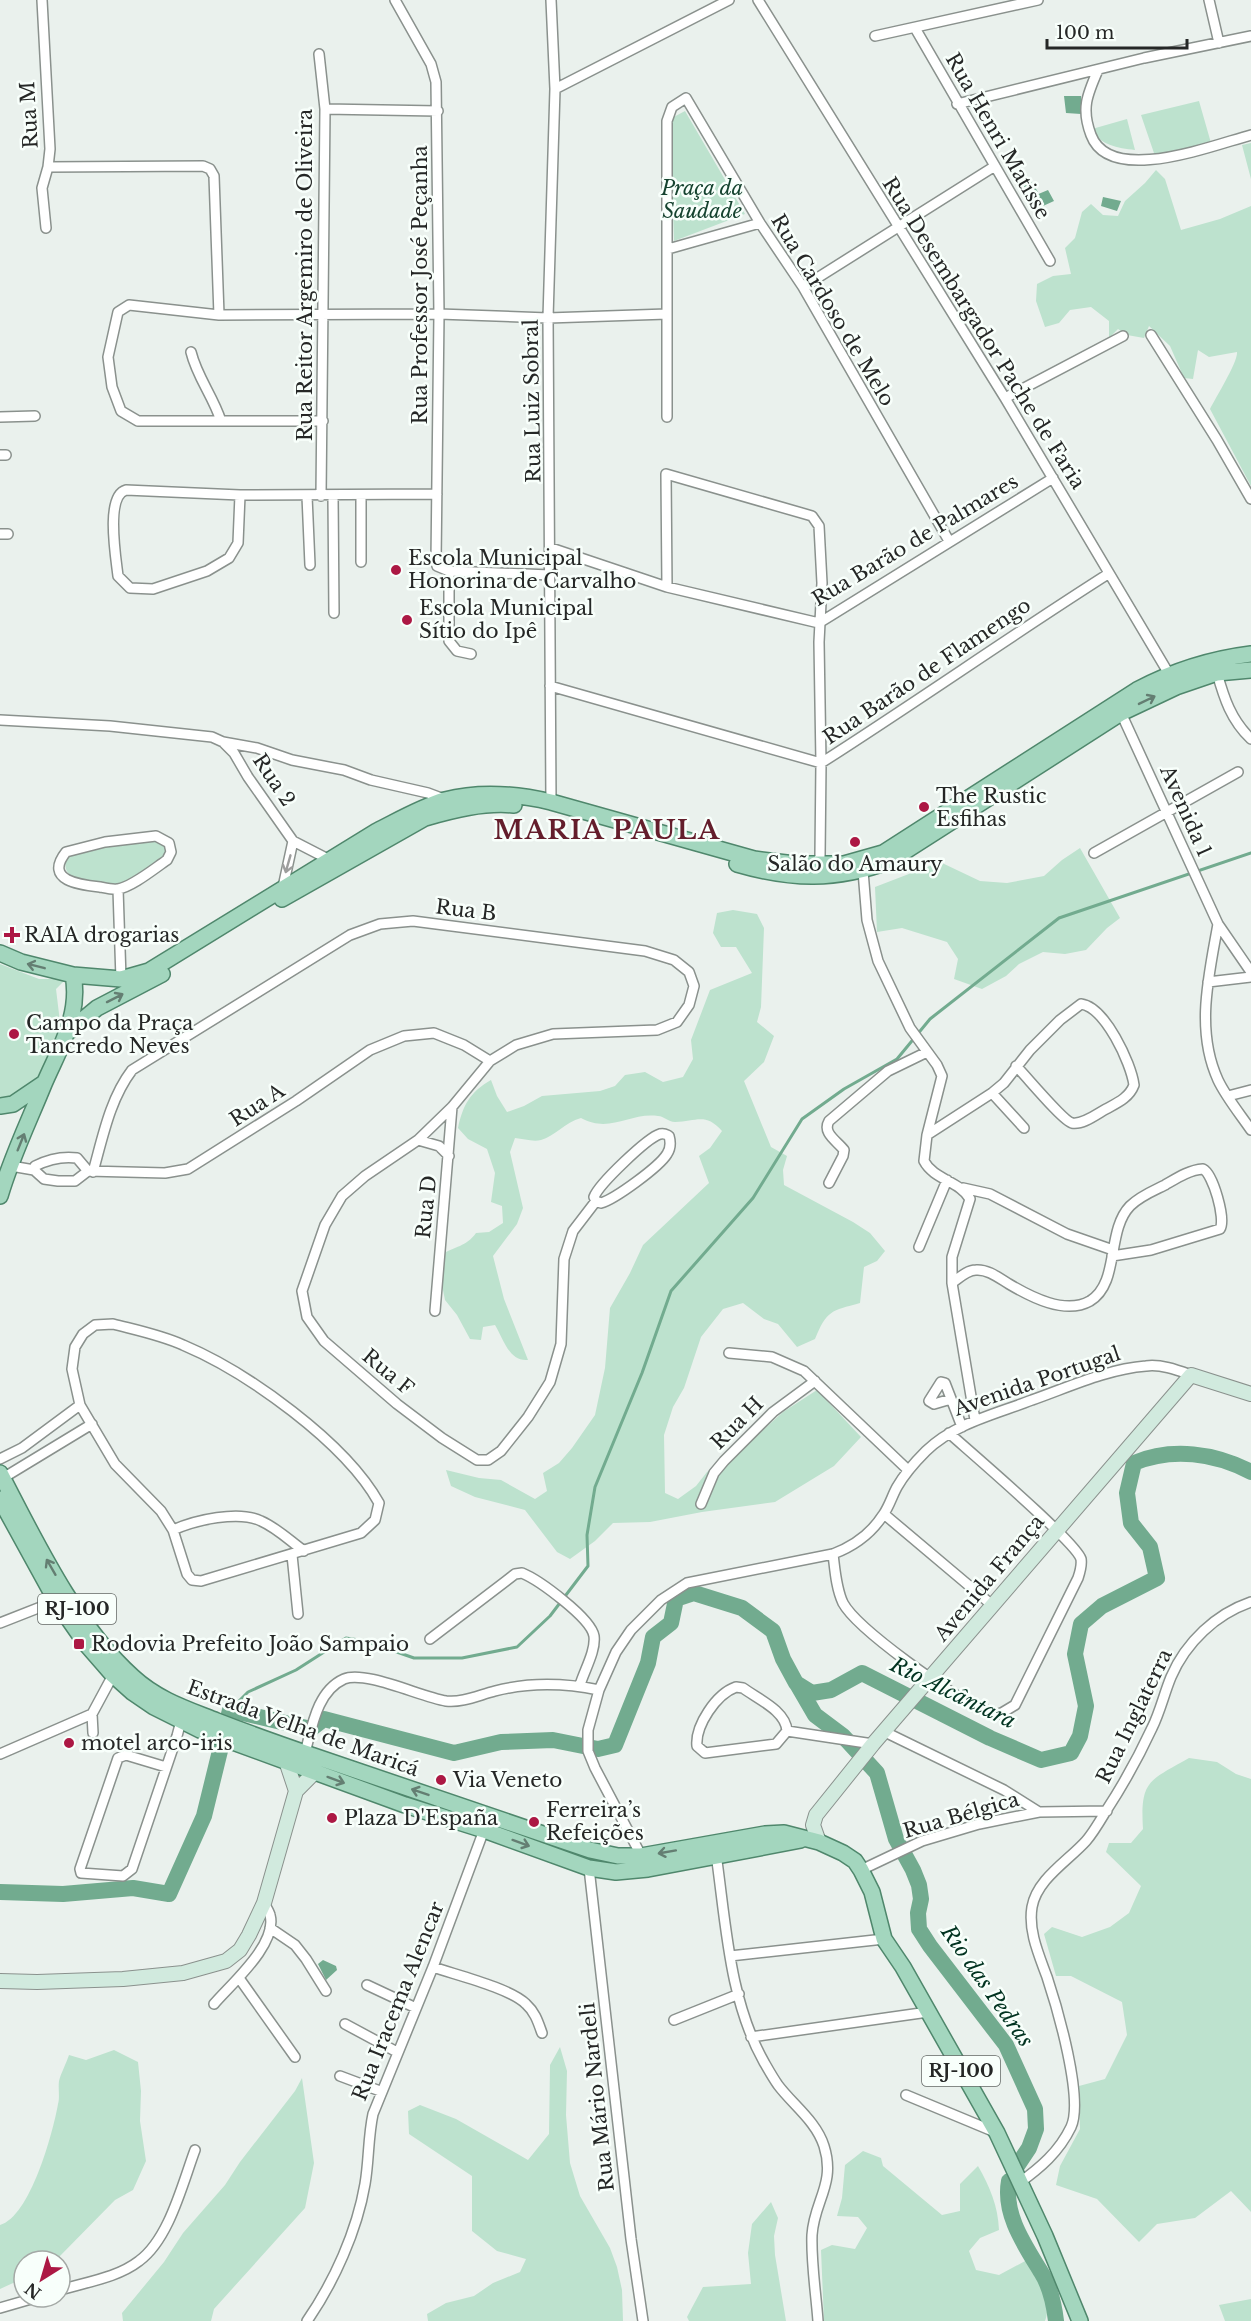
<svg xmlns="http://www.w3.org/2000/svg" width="1251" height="2321" viewBox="0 0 1251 2321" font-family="'Libre Baskerville',serif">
  <rect width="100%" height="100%" fill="#eaf1ed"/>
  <!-- green -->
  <path fill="#bde2ce" d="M1199,101L1211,143L1155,156L1141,115Z
    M685,111L745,214L674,241L670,119Z
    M1127,119L1135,150C1118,148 1099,145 1092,129Z
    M1251,143V179L1242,145Z
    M1156,170L1165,179L1181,230L1220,219L1251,206V486L1210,409C1216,397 1238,362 1237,352L1209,357L1198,350L1193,379L1184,378L1170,346L1149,326L1144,338L1127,335L1118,329L1109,338V321L1091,307L1070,310L1059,323L1045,327L1036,301L1037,284L1053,276L1071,274L1065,248L1075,238L1082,212L1091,204L1103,215L1118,216L1125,201L1145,183Z
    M156,841L165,845L166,851L164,857L122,884C106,888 51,882 69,856L106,847Z
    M1080,848L1120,918L1107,928L1086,950L1065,954L1043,952L1019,964L1006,976L982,989L954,979L958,959L947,942L902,928L877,932L875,887L940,862L980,881L1007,883L1044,876L1062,860Z
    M733,910L757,914L764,928L761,1007L757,1022L774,1036L764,1062L744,1081L771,1147L787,1156L783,1170L784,1185L853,1222L870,1233L885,1251L877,1261L864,1267L860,1303C831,1311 827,1310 815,1339L797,1347L778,1324L764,1319L743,1303L723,1309L701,1337L684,1388L673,1407L664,1435L665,1493L678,1499L696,1486L707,1472L752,1440L783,1412L817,1390L861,1437L834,1466L775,1502L702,1512L650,1522L613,1523L595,1541L570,1559L557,1552L525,1510L475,1497L451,1486L446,1470L479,1478L501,1480L535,1499L547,1491L543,1473L559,1463L572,1448L595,1415L605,1368L610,1308L630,1273L643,1245L709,1183L699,1156L710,1148L722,1131C705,1112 696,1122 675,1122C668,1122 664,1116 658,1116C630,1112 610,1134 581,1118C565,1122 554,1137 541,1140C533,1142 524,1139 515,1138L510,1152L523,1208L517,1224L493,1256L504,1299L528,1360C509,1362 503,1338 495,1325L483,1327L481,1340L470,1339L457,1315L445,1300L441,1280V1255C455,1246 466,1247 476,1233L489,1232L503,1223L502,1206L491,1202L495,1173L487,1149L468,1139L458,1128C463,1105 470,1092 491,1080L497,1096L507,1112L524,1106L542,1096L600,1091L615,1086L625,1075L645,1072L663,1082L683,1077L693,1059L691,1040L710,990L752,973L736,947H721L713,933L717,913Z
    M0,964L39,979H66L56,989L60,1022L67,1026L44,1076L28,1092L0,1100Z
    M1189,1758L1217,1762L1236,1774L1251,1779V2212L1231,2191L1195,2218L1157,2224L1139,2242L1097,2199L1056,2185L1060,2166L1080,2129L1079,2086L1105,2079L1127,2035L1122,2002L1071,1976H1056L1044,1934L1052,1927L1082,1937L1110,1927L1129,1913L1141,1886L1106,1852L1109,1843H1131L1143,1829C1140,1780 1149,1781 1189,1758Z
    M560,2047L567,2071L566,2115L570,2163L580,2196L610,2248L617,2267L622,2290L623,2321H428L427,2314L446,2303L474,2296L493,2283L520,2272L526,2259L497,2251L472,2231V2176L409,2134L408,2111L420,2105L456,2119L528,2160L549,2134L550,2065Z
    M114,2050L138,2062L141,2091L140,2121L146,2161L133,2190L115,2200L59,2257L53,2261H24V2278L0,2289V2225C30,2217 53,2133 58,2104C60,2097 58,2089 59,2081C61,2073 66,2064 69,2055L86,2060Z
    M302,2078L314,2163L305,2208L214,2309L211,2321H123L122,2313L164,2262L183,2233L225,2185L240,2162L295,2091Z
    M863,2151L881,2158L883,2166L942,2215L960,2211V2184L978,2166C990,2187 998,2206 999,2230L980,2238L969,2251L976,2270L999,2275L1027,2260C1037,2277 1053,2301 1045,2321H824L821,2250L832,2245L855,2249L867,2228L858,2217L837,2216L842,2198L845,2165Z
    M771,2202L778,2218L774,2236L775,2255L786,2321H689L687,2317L703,2287L751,2284L748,2253L752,2224Z
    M1251,2299V2321H1225L1219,2305Z"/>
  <!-- water -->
  <path fill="#72ab8f" d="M1064,96H1081V114L1066,113Z
    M1031,181L1038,192L1026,198L1019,188Z
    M1048,190L1054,201L1043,206L1036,195Z
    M1103,197L1121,201L1117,211L1101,206Z
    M323,1960L336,1966L337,1970L326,1980L318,1964Z"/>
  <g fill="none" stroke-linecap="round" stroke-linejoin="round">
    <!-- stream -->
    <path stroke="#72ab8f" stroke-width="3" d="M230,1710L248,1692L296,1670L346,1638L365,1641L414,1658H462L517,1647L550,1616L588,1566L587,1535L595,1487L642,1373L671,1291L753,1198L802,1119L844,1089L897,1059L930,1019L1059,918L1251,853"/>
    <!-- river -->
    <path stroke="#72ab8f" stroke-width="16" d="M797,1684L815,1715L843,1736L877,1773L896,1839L913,1870L919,1885L921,1899L918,1913L919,1929L930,1946L1006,2045L1035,2109L1036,2129L1029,2148L1017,2166
      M0,1892L63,1894L133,1888L169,1894L204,1816L230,1710L311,1729L324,1719L454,1753L501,1742L553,1740L598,1749L615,1745L648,1663L653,1637L671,1623L676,1599L694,1593L742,1608L773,1631L783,1659L796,1683L812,1693L831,1690L862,1673L990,1738L1041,1760L1071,1753L1080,1736L1086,1706L1075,1654L1081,1624L1102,1606L1157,1578L1150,1547L1131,1523L1127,1493L1134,1463C1172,1447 1215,1453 1251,1472
      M1009,2181C1003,2214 1024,2244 1041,2272C1050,2286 1054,2304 1056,2321"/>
    <defs>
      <path id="street" d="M42,0L50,149L48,167L42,188L46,228
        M395,0L431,64L436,82L439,314L436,561L437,566L449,571L550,575
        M758,0L1005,398L1172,679
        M1209,0L1219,43
        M915,28L1050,261
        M875,36L1038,0
        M319,54L325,109L321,496
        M1098,70C1087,95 1081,109 1091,135C1110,186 1213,145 1251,135
        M555,89L729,0
        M957,104L1144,58L1251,36
        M325,109L438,111
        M48,167L203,166L210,169L214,176L219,315
        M668,249L760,223
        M803,287L995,166
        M1151,335L1217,440L1251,499
        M191,352C197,377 213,396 221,421
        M1005,398L1123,336
        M0,417L35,416
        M667,417V121L672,107L686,98L760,223L803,287L949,541
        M323,421H138L121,411L112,387L108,357L118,312L129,305L219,315L439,314L548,318L667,314
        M0,455H6
        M240,495L238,543L229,558L207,571L153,589L130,588L118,576C116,558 105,496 126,490L240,495L437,494
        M307,496L310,565
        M333,496L334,613
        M361,496V562
        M0,534H8
        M551,548L667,587L819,623L1053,478
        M449,571V641L457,651L471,654
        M667,587L666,474L812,516L819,526L822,583L819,642L821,763L820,856L815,867
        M1217,673C1224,698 1231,720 1251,739
        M550,686L821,763C918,701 1012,635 1108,574
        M1121,713L1218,924L1251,972
        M0,720L110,726L212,737L223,742L257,748L292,760L344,770L371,780L428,793L444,799
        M223,742L234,753L248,777L293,841L328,859
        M551,802L548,318L555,89L551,0
        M156,836L169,843L171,852L167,860C155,868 132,887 118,889C113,890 105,888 100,887C81,885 43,881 66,852L105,842Z
        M1094,853L1238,772
        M863,871L867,920L878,961L910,1028L937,1065L942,1076L927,1135L924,1161C934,1180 960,1181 970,1199L952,1257V1283L975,1420
        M283,887L293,841
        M118,889L121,979
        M1218,924C1209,975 1195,1030 1218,1080C1226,1097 1240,1114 1251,1130
        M1208,982L1251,977
        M992,1093L1024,1128
        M1228,1096L1251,1090
        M927,1135L992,1093L1004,1083L1030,1050L1060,1020L1081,1004C1105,1007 1131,1063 1134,1085C1129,1098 1117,1103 1106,1109C1097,1114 1083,1125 1072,1123C1063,1121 1026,1076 1016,1066
        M418,1140L439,1146L449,1156
        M11,1166L34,1170L35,1166C49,1159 62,1156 77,1158L88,1171
        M34,1170L44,1179L58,1181H75L88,1171L165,1173L188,1169L296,1101L370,1050L404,1036L434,1033L464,1045L490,1061
        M93,1172C103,1136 110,1099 132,1070L350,935L380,924L413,921L645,951L674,960L689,972L694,986L689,1005L677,1022L657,1030L553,1034L516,1045L490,1061L452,1107L418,1140L365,1176L342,1196L325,1225L302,1291L307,1317L324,1341L397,1404L442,1438L477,1460H488L501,1451L528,1417L550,1382L561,1344L564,1259L573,1231L596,1201L601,1203C615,1199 659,1167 667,1154C671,1148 671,1143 669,1136C665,1134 665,1133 660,1134C647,1138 599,1184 594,1197L596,1201
        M829,1183L843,1156L844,1150C837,1141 822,1133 829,1121L888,1071L927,1052
        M963,1188L990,1194L1067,1234L1113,1250
        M919,1247L947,1180
        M952,1283C959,1278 967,1270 976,1270C988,1269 999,1278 1009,1284C1031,1297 1065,1315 1090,1301C1120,1283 1106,1231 1130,1206C1140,1196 1153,1191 1165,1185C1177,1178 1189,1170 1203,1169C1213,1174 1226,1219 1220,1229L1151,1250L1112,1256
        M435,1311L452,1107
        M113,1324C136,1330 161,1335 183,1345C247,1372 345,1442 379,1503L375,1520L361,1533L201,1581L192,1580L187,1574L173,1530L161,1511L115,1464L80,1405L72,1369L75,1347L83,1334L95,1325Z
        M729,1353L772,1357L804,1371L908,1470
        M951,1399L934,1404L929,1401L941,1382L945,1383L962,1427
        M0,1459L22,1448L80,1405
        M3,1478L92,1424
        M701,1504L714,1473L724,1461L773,1412L815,1381
        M884,1514L992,1605
        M173,1530C195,1520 239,1510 261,1521C277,1528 290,1541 304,1551
        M833,1554C835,1570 836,1588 843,1603C857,1629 954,1698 982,1709C988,1711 994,1713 1000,1714L1015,1705L1078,1578C1080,1572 1082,1565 1081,1559C1076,1542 969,1451 949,1433
        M292,1555L298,1614
        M0,1623L56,1601
        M430,1639L506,1581L515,1574L522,1573C539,1580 591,1618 594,1636C596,1651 584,1671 580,1685
        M736,1687L743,1688C758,1699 786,1711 787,1731L776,1744L705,1753L697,1746C695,1726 716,1694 736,1687Z
        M92,1714L93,1733
        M787,1731L873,1744
        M885,1732L1004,1790L1039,1812
        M305,1753C312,1727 317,1691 344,1679C365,1670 421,1697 446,1701C462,1703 479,1695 495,1691C530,1682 564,1683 599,1690
        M0,1754L92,1714L113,1675
        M166,1767L126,1755L118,1758L80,1869L81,1873L123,1876L132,1869L177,1736L181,1721
        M716,1854C726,1923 729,2000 764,2062C768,2069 773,2078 778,2085C793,2105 816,2121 824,2146C836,2184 814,2201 812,2235C811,2263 816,2293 818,2321
        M643,1859L595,1768L588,1751V1730L599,1690L616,1652L631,1630L661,1600L687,1583L833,1554C854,1546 871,1534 883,1515C889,1507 892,1496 897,1487C905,1473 915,1462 926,1451C955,1423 996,1414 1032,1400C1069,1387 1107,1369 1146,1366C1161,1364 1177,1370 1191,1375
        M589,1868L631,2239L643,2321
        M861,1870L922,1841L979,1824L1039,1812L1107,1811
        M270,1928L295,1945L306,1959L326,1991
        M730,1956L884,1939
        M433,1967C456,1975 510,1988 526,2004C535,2012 538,2022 542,2033
        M239,1978L295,2057
        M367,1985L416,2008
        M214,2004C231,1984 278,1944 270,1915C269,1911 266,1907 264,1903
        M674,2020L739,1994
        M345,2024L397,2052
        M751,2037L928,2012
        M340,2076L380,2091
        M906,2095L995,2132
        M1019,2183C1040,2168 1059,2152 1071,2127C1084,2099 1057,2007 1047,1977C1039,1955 1028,1931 1032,1907C1037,1879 1068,1861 1086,1841C1093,1833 1100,1821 1106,1811C1123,1785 1139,1756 1152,1728C1160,1712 1164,1694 1171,1677C1186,1642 1216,1614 1251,1602
        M60,2290C86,2282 117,2278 139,2261C169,2239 182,2185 195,2150
        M0,2308L38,2297
        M307,2321C334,2282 357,2231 365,2184C369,2161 368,2137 373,2114L433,1967L484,1830"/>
      <path id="secondary" d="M286,1761L296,1791
        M819,1842L813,1825L816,1815L873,1744L1191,1375L1251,1394
        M0,1981L37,1982L123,1979L183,1973L226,1961L240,1950L249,1935L264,1903L296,1791L315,1772"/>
      <path id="primary" d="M737,864C792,880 836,881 890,861L1121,713L1176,687L1217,673L1251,670
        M282,899L425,818C453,810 484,802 514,805
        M0,953L21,962L73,975L121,979L149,971L377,831C399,820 421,807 445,800C479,791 517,794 551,802L754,859L795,864H844L883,853L1137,690C1173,671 1211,659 1251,654
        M68,1032L97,1008L162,974
        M0,1106L13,1104L44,1083
        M0,1196C11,1158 29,1121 44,1084C59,1049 81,1015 73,975
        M0,1473C36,1542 75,1625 133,1677C158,1700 187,1709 217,1721C248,1733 279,1744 311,1755C404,1787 497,1819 590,1850L618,1856H641L765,1834L784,1833L819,1842L843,1853L855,1861L861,1870L872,1892L884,1939L903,1967L997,2133L1045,2236L1080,2321
        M0,1499L56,1601L86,1644L113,1675L132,1692L154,1707L200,1730L405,1805L484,1830L589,1868L616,1872L648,1869L801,1840"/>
    </defs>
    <!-- street casing -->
    <use href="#street" stroke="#8a918d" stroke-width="12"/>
    <!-- secondary casing -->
    <use href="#secondary" stroke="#8a918d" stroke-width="16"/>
    <!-- primary casing -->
    <use href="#primary" stroke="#4f876c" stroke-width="18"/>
    <!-- street -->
    <use href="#street" stroke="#fff" stroke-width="9"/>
    <!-- secondary -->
    <use href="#secondary" stroke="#d1eade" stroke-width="14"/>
    <!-- primary -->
    <use href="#primary" stroke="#a3d6be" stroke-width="15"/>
  </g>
  <!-- one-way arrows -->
  <defs><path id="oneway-shaft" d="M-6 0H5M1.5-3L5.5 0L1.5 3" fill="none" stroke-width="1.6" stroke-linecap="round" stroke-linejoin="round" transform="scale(1.5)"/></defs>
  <g stroke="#647e72">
    <use href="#oneway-shaft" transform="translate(1147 700) rotate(-26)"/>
    <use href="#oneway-shaft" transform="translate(36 966) rotate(-166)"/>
    <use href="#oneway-shaft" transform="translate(115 998) rotate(-27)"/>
    <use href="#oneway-shaft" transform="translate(21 1142) rotate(-68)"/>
    <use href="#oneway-shaft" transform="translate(51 1567) rotate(-120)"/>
    <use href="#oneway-shaft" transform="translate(336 1780) rotate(20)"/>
    <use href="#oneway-shaft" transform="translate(420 1792) rotate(-161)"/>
    <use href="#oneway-shaft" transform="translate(521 1843) rotate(20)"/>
    <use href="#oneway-shaft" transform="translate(667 1852) rotate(170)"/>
  </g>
  <use stroke="#9d9e9d" href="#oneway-shaft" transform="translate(288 864) rotate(106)"/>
  <!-- markers -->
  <g fill="#ac1844" stroke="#f8fffb" stroke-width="2">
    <circle cx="396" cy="570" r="6"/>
    <circle cx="407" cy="620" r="6"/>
    <circle cx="924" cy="807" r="6"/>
    <circle cx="855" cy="842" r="6"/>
    <path d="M9 926h6v6h6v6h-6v6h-6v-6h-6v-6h6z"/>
    <circle cx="14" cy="1034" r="6"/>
    <rect x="73" y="1638" width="12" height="12" rx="3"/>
    <circle cx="69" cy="1743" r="6"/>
    <circle cx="441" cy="1780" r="6"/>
    <circle cx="332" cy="1818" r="6"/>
    <circle cx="534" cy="1822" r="6"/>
  </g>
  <g text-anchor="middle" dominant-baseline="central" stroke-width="5" stroke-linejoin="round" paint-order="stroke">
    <!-- shield labels -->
    <g fill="#f8fffb" stroke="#646866" stroke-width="1.5">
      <rect x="38" y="1594" width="78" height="30" rx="4.5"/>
      <rect x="922" y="2056" width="78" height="30" rx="4.5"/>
    </g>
    <g font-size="18" font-weight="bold" fill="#252726">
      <text x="77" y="1609">RJ-100</text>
      <text x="961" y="2071">RJ-100</text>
    </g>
    <!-- street labels -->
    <g font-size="20" fill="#252726" stroke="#f8fffb">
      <text transform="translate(29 115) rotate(-93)">Rua M</text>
      <text transform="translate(998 136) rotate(60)">Rua Henri Matisse</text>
      <text transform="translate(305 275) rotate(-90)">Rua Reitor Argemiro de Oliveira</text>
      <text transform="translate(420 285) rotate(-90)">Rua Professor José Peçanha</text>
      <text transform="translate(833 310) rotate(59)">Rua Cardoso de Melo</text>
      <text transform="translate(984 333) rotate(58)">Rua Desembargador Pache de Faria</text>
      <text transform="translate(532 401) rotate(-91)">Rua Luiz Sobral</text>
      <text transform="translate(915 540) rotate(-31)">Rua Barão de Palmares</text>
      <text transform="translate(927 671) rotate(-34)">Rua Barão de Flamengo</text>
      <text transform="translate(274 780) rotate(56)">Rua 2</text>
      <text transform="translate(1186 811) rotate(66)">Avenida 1</text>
      <text transform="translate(466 910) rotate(7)">Rua B</text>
      <text transform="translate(257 1105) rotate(-33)">Rua A</text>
      <text transform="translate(426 1207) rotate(-84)">Rua D</text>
      <text transform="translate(388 1372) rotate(40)">Rua F</text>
      <text transform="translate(1037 1381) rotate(-19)">Avenida Portugal</text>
      <text transform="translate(737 1423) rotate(-45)">Rua H</text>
      <text transform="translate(989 1578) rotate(-50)">Avenida França</text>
      <text transform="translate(1134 1716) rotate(-64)">Rua Inglaterra</text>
      <text transform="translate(303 1728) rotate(20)">Estrada Velha de Maricá</text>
      <text transform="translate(961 1815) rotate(-16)">Rua Bélgica</text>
      <text transform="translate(398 2001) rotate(-68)">Rua Iracema Alencar</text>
      <text transform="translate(597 2097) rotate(-96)">Rua Mário Nardeli</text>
    </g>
    <!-- park labels -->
    <g font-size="20" font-style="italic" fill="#15432f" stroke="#f8fffb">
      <text x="702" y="188">Praça da<tspan x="702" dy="23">Saudade</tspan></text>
    </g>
    <!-- poi labels -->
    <g font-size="20" fill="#252726" stroke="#f8fffb" text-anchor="start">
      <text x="408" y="558">Escola Municipal<tspan x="408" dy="23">Honorina de Carvalho</tspan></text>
      <text x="419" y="608">Escola Municipal<tspan x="419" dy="23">Sítio do Ipê</tspan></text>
      <text x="936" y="796">The Rustic<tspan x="936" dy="23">Esfihas</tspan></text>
      <text x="855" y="864" text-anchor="middle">Salão do Amaury</text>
      <text x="24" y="935">RAIA drogarias</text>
      <text x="26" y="1023">Campo da Praça<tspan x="26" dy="23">Tancredo Neves</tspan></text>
      <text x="91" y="1644">Rodovia Prefeito João Sampaio</text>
      <text x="81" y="1743">motel arco-iris</text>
      <text x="453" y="1780">Via Veneto</text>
      <text x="546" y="1810">Ferreira’s<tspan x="546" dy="23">Refeições</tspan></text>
      <text x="344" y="1818">Plaza D'España</text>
    </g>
    <!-- water labels -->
    <g font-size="21" font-style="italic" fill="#013320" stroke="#f8fffb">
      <text transform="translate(953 1693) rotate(26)">Rio Alcântara</text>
      <text transform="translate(987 1986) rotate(55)">Rio das Pedras</text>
    </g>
    <!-- district labels -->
    <g font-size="26" font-weight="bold" letter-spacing="1.5" fill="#641e2c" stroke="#f8fffb">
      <text x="607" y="830">MARIA PAULA</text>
    </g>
  </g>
  <!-- north arrow -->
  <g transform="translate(42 2279) rotate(217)"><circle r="28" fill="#f8fffb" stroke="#a4a9a6" stroke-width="1.5"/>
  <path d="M0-4.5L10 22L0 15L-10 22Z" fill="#ac1844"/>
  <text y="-9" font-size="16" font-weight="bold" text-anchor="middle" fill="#252726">N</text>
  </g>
  <!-- scale -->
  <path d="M1047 39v9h140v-9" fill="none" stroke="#252726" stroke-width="3"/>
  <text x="1056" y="39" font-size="18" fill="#252726" stroke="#f8fffb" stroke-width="4.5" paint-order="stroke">100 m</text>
</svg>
